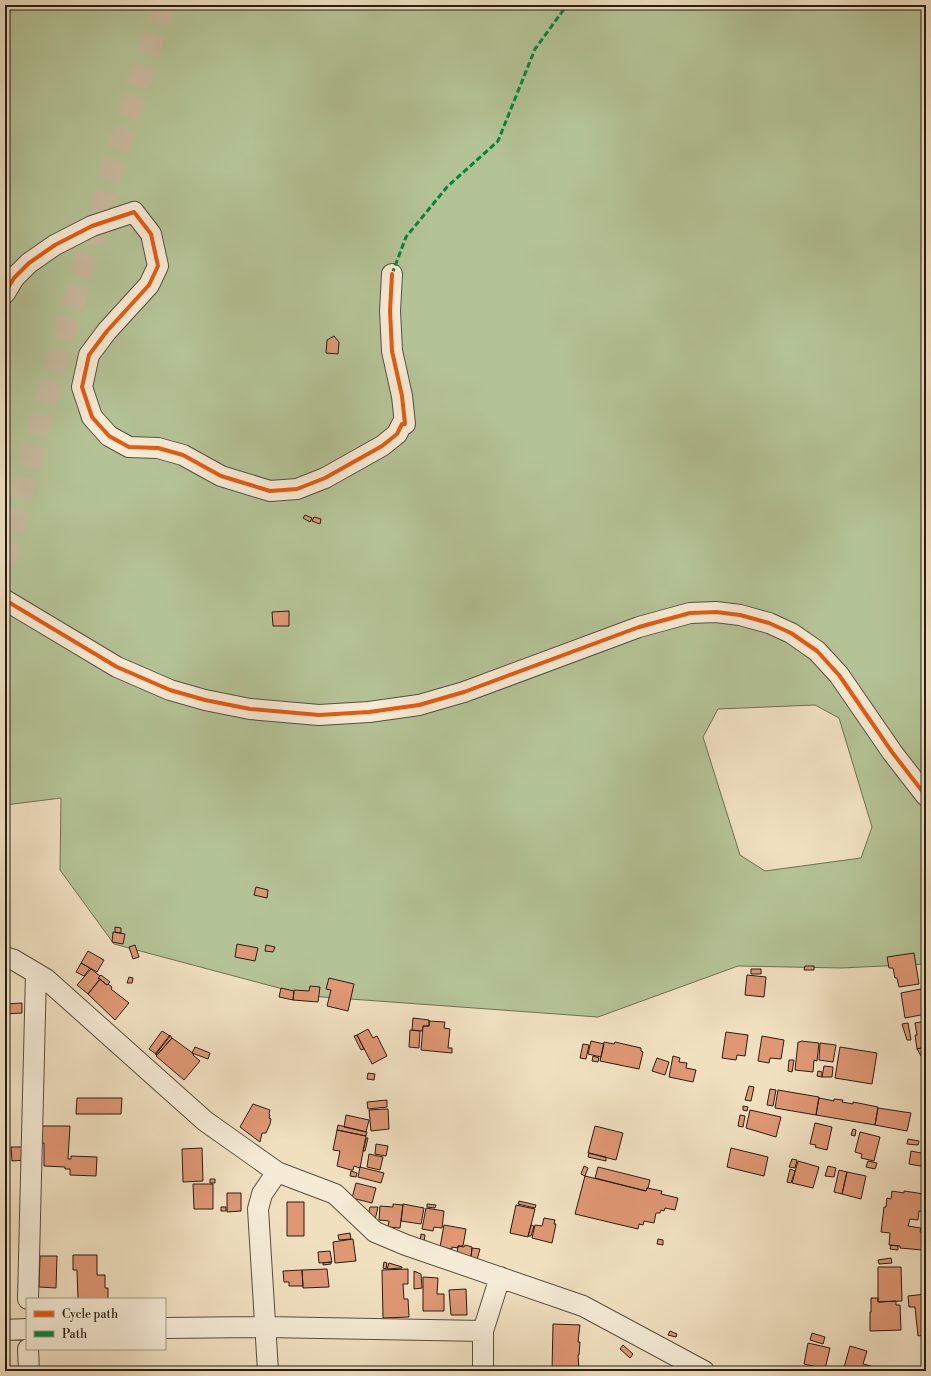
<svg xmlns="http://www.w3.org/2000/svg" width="931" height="1376" viewBox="0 0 931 1376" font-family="'Libre Bodoni',serif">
  <rect width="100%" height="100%" fill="#f0e0c0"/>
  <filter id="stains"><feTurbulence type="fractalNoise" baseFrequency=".005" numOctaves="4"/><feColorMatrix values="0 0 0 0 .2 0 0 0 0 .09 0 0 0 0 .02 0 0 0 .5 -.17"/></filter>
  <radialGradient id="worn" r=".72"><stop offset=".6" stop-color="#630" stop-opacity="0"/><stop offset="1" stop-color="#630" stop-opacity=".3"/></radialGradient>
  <!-- green -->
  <path fill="#b4c396" stroke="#6d7055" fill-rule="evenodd" d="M5,5H926V964L841,968L738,966L598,1017L309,996L114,944L60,870L61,798L5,805ZM815,705L839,718L872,827L861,858L765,871L740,855L703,737L718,709Z"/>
  <!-- building -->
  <path fill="#df9774" stroke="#261e14" d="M334,336L339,342L338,354L326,353L327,340Z
    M305,515L312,518L310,522L303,518Z
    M314,517L321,519L320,524L312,521Z
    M289,611V626H273L272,612Z
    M256,887L268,890L267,898L254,895Z
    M115,927L121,928V933L115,932Z
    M113,932L125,934L123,944L112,942Z
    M237,944L258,948L255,961L235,957Z
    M135,945L139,957L133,959L129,947Z
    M266,945L275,947L273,952L265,951Z
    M88,951L104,960L97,972L81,963Z
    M914,953L919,984L899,987L897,978H895L893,968H889L887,957Z
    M81,963L90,968L84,976L76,972Z
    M805,966H814V970H804Z
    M91,969L100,976L98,978L100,979L88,994L77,985Z
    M751,969H761V974H751Z
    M101,975L110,982L107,985L98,978Z
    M747,975L766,977L764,997L745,995Z
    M129,977L133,978L132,983H127Z
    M329,978L354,984L348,1011L327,1006L331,990L326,989Z
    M100,979L107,985L108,984L112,987L111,989L129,1003L115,1020L88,994Z
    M310,986L320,987L318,1002L293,1000L294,990L309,991Z
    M281,988L294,991L293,1000L279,997Z
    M921,989L926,1014L905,1018L901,993Z
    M923,999H926V1014Z
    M22,1003V1013L5,1014V1004Z
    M413,1018L429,1020V1026H423L422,1031L412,1030Z
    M429,1021L445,1022L444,1028L450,1029L448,1048H452V1053L421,1050L423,1026H429Z
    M926,1021V1047L917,1049L915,1035H917L915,1023Z
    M908,1023L911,1040H907L902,1024Z
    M368,1029L373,1038L377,1036L387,1056L372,1064L357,1035Z
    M410,1030L420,1031L419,1048L409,1047Z
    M162,1031L170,1036L156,1054L149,1049Z
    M726,1032L748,1035L745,1056L737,1055L736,1060L722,1058Z
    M170,1035L172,1038L157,1055L155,1054Z
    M357,1035L364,1049L361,1050L354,1036Z
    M762,1036L784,1040L781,1059L770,1058L769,1063L758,1061Z
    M172,1038L194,1054L193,1055L200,1061L184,1080L156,1056Z
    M591,1041L604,1044L601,1057L588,1054Z
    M801,1041L819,1043L817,1061L814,1060L813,1072L795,1070L798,1042H800Z
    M604,1042L614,1044L615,1042L641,1048V1051L643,1052L639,1069L600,1061Z
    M820,1043L836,1045L833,1062L819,1060Z
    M583,1044L589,1045L586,1059L580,1058Z
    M195,1047L210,1053L208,1059L192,1053Z
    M840,1047L877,1053L872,1084L835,1078Z
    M926,1047V1054H923L922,1048Z
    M922,1048L923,1056H921L917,1049Z
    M923,1055H926V1070H925Z
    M593,1056L599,1058L598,1062L592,1061Z
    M673,1056L680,1058L679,1062L687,1063L686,1068L696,1070L693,1082L669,1077Z
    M657,1058L669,1062L665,1075L652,1071Z
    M789,1060H794L792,1072L788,1071Z
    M824,1066L833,1067L832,1077H822Z
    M818,1071L822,1072V1077L817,1076Z
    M368,1073L375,1074L374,1080L367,1079Z
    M749,1086L754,1087L751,1101L745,1100Z
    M770,1089L776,1090L773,1106L767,1105Z
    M778,1090L819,1097L816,1115L775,1108Z
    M77,1098H122L121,1114H76Z
    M819,1098L834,1101V1099L843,1100L842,1102L853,1104V1102L878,1107L875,1125L816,1115Z
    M387,1100V1107L368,1109L367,1102Z
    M253,1104L270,1110L269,1114L270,1115L269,1118L271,1119L270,1124L266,1133H262L260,1142L240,1127Z
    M743,1106L748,1107L747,1111L743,1110Z
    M878,1108L911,1113L907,1131L875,1125Z
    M385,1109H388L389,1129L371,1131L369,1110Z
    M750,1110L781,1117L776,1137L746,1128Z
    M346,1115L369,1120L366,1132L344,1127Z
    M740,1115L745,1116L743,1127L738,1126Z
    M815,1123L832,1127L827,1150L815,1147L816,1145L810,1144Z
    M5,1125H6V1138H8L9,1149H5Z
    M338,1125L367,1132L366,1136L337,1130Z
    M42,1126H70L68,1159H71V1156L97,1157L96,1176L70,1175V1169H65V1167L44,1166V1143H41Z
    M595,1126L623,1133L616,1160L588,1153Z
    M853,1129L856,1130L855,1136L851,1135Z
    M337,1130L366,1136L360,1168L354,1166L353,1170H351L337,1166L340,1151L333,1150Z
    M860,1132L880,1137L874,1161L861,1158L862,1154L855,1152Z
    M366,1138H368L365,1151H363Z
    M908,1139L919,1141L918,1145L907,1144Z
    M376,1144L388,1146L386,1156L375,1154Z
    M11,1147H25L26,1160L12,1161Z
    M202,1148L203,1181L183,1182L182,1149Z
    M731,1148L768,1157L764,1176L727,1167Z
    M911,1151L926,1154V1167L909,1164Z
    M589,1153L606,1157V1161L588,1157Z
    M369,1154L383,1157L380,1170L367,1167Z
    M792,1159L797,1160L795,1168L789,1167Z
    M798,1161L819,1167L813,1188L792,1183Z
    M868,1161L877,1163L875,1169L866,1167Z
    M584,1166L588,1168L585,1176L581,1174Z
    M828,1166L836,1168L834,1177L825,1176Z
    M360,1167L384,1173L381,1183L358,1177Z
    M598,1167L650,1180L648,1188H647L646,1191L595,1178Z
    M790,1169L795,1171L791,1183L787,1182Z
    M839,1170L847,1172L842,1194L834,1192Z
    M351,1171L357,1173L356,1177L350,1176Z
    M847,1172L866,1176L861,1199L842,1194Z
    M585,1176L646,1191L647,1188L662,1191L661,1194L678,1198L675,1210L665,1208L664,1211L661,1210L660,1213H656L654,1223L644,1221L643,1225L639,1224L638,1229L575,1214Z
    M210,1179H215V1183H210Z
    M356,1183L376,1188L372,1203L352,1198Z
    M193,1184H213V1209H194Z
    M892,1191L904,1193V1191L924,1194V1195H926L925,1212L919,1211L918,1220L910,1219L908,1226L921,1228L920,1232L925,1233L922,1250L900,1248V1246L889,1245L890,1233L881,1232L884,1207H886L887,1198L891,1199Z
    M227,1193H241V1211L227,1212Z
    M519,1201L536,1205L535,1208L518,1204Z
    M287,1202H304V1236H287Z
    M393,1204L403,1205L400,1228L388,1227L389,1221L379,1220L380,1206L393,1207Z
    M403,1204L424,1208L421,1224L401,1221Z
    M427,1204L436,1205L435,1208L427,1207Z
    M516,1205L535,1209L528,1237L510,1233Z
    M221,1207H226V1211H221Z
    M370,1207H378L375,1220L368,1216Z
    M426,1208L444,1211L442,1228L434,1227L433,1231L422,1229Z
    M544,1218L555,1220L554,1224H556L552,1243L532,1238L535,1225L542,1226Z
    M444,1225L466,1229L463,1246H458V1248L452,1247V1249L440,1247Z
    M531,1225L534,1226L531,1236H528Z
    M350,1233L351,1239L339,1240L338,1235Z
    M421,1234L425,1235L424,1242L420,1241Z
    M353,1239L356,1261L335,1263L333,1242Z
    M658,1239L663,1240V1245L657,1244Z
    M465,1245L472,1247L471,1258L457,1254L458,1246L464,1247Z
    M891,1245L898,1246V1250L890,1249Z
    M472,1248L480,1249L477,1260L471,1258Z
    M330,1251L332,1262L319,1263L318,1252Z
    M73,1255H97V1275H105V1288H108V1299H78L77,1270H73Z
    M40,1256H57L56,1288L39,1287Z
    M891,1258L892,1263L879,1264L878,1260Z
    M331,1262V1264L323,1265V1263Z
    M384,1262L387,1263L386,1269L383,1268Z
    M389,1263L402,1267V1268L387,1269Z
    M878,1267H901L902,1301L878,1302Z
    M327,1269L329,1287L303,1288L302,1270Z
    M408,1269V1284H403L404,1299H408L409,1317L383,1318L382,1270Z
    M302,1270L303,1286H289V1282H284L283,1271Z
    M414,1271L421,1274L422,1288L414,1289Z
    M423,1277L438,1278L437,1294H444V1311H423Z
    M466,1289L467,1315H451L449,1290Z
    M926,1294V1335L918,1336L915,1307H909L908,1296Z
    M5,1297H8L9,1321H5Z
    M871,1298H878V1302L896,1301V1305H900L901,1330L870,1331V1312H871Z
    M553,1324L580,1325L578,1342H580L579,1355H578L579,1371H552Z
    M670,1331L677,1334L676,1337L668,1335Z
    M812,1333L825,1337L823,1344L810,1340Z
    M808,1343L830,1348L825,1369L804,1364Z
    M623,1345L633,1354L630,1358L620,1349Z
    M850,1346L867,1351L863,1364L871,1366L870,1371H843Z
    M803,1367L806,1368V1367L823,1371H802Z"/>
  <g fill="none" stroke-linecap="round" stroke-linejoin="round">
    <!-- highway-tunnel -->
    <path stroke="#c8b99e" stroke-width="22" stroke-dasharray="22 11" stroke-linecap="butt" d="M5,563C50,375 105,189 164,5"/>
    <defs>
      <path id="minor" d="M5,293L14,278L29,263L55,245L92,226L134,212L151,234L158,266L149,285L107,331L89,355L82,387L92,417L109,436L129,447L158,448L183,455L221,476L270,491L297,489L325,478L382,446L397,434L402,424H405L402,396L392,351L390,311L392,274
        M5,600L117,667L170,690L205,700L250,709L319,715L369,712L419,705L464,692L639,627L690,613L716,612L740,615L769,623L791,633L817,651L839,675L892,752L926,796
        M5,957L14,960L46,979L205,1121L277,1172L335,1194L375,1232L406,1245L583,1306L704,1371
        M28,1299L36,973
        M165,1328L266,1327L483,1331
        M5,1330L27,1329
        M28,1349L29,1371
        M268,1371L258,1209L262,1194L277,1172
        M483,1371V1331L500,1277"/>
    </defs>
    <!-- minor casing -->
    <use href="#minor" stroke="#584e3f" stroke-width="22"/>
    <!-- minor -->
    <use href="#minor" stroke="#f5ebd6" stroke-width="20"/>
    <!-- quiet -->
    <path stroke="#00873e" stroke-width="3" stroke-dasharray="6 3" stroke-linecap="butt" d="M392,274L406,237L447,187L498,141L535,49L567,5"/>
    <defs>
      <path id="cycleway" d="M5,293L14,278L29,263L55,245L92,226L134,212L151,234L158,266L149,285L107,331L89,355L82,387L92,417L109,436L129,447L158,448L183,455L221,476L270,491L297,489L325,478L382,446L397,434L402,424H405L402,396L392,351L390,311L392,274
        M5,600L117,667L170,690L205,700L250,709L319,715L369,712L419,705L464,692L639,627L690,613L716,612L740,615L769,623L791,633L817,651L839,675L892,752L926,796"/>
    </defs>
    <!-- cycleway casing -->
    <use href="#cycleway" stroke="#f5ebd6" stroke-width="6"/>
    <!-- cycleway -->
    <use href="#cycleway" stroke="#e8590c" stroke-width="4"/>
  </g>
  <!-- margin -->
  <rect width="931" height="1376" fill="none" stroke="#f0e0c0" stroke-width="20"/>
  <rect x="6" y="6" width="919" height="1364" fill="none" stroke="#261e14" stroke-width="2"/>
  <rect x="10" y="10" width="911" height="1356" fill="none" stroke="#261e14"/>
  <!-- legend -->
  <rect x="26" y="1298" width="140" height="52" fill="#f5ebd6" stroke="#a29988"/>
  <rect x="34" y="1311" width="20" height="6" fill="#e8590c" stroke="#a29988"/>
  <text x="62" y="1318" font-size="12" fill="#261e14">Cycle path</text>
  <rect x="34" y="1331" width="20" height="6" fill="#00873e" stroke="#a29988"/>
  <text x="62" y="1338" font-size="12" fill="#261e14">Path</text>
  <rect width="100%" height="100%" filter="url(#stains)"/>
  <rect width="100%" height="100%" fill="url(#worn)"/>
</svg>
